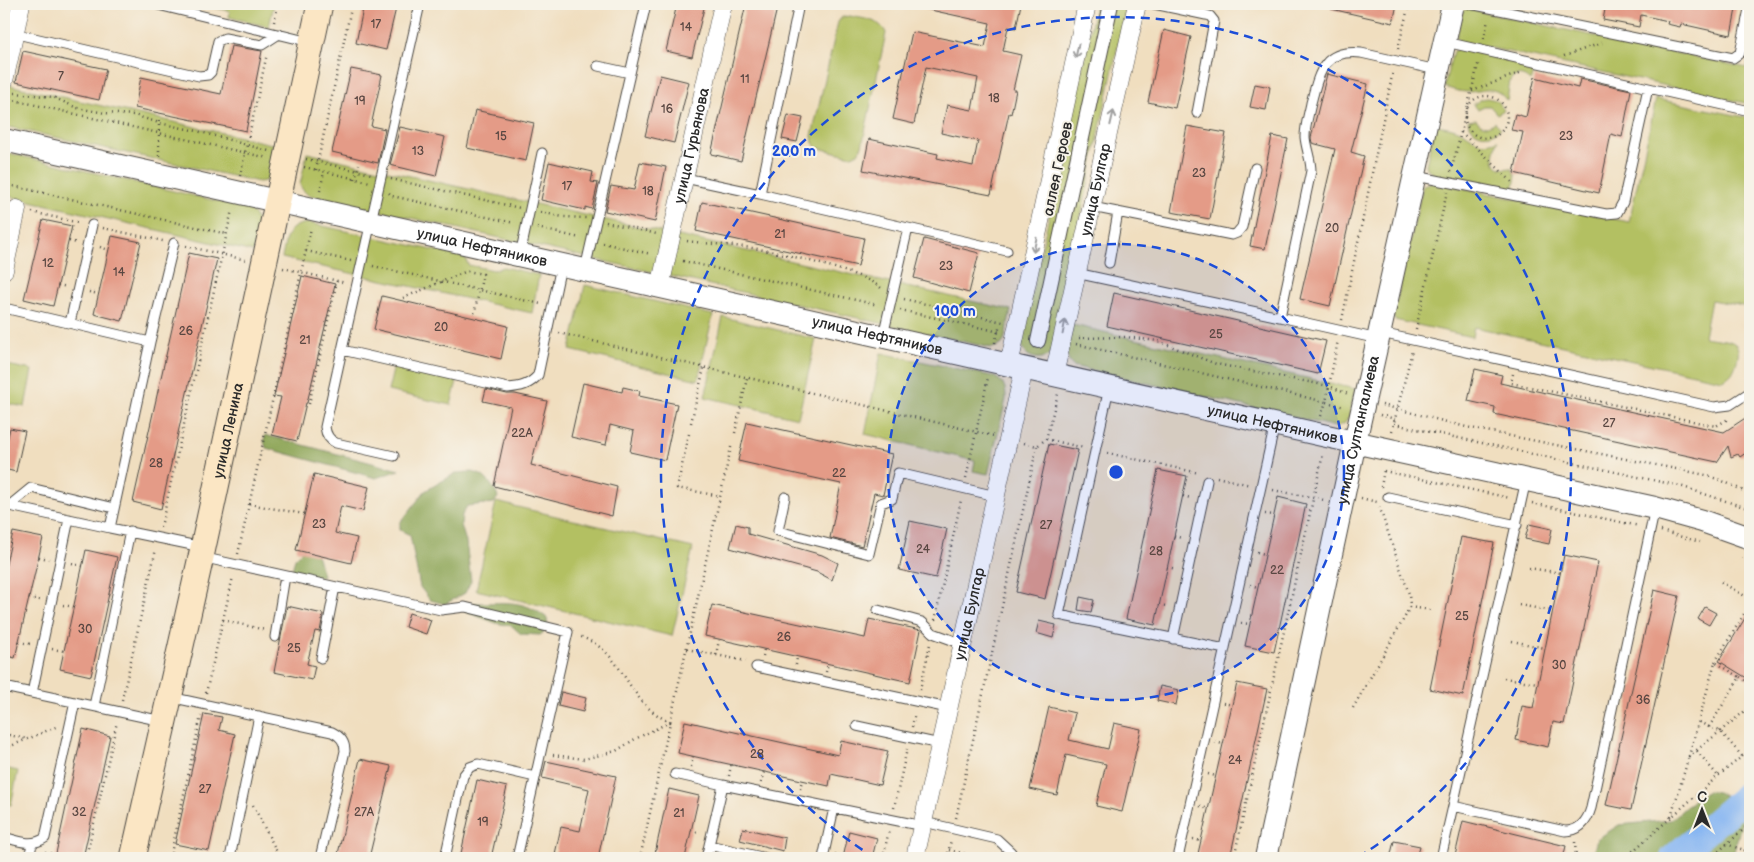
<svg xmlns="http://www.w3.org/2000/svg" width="1754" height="862" viewBox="0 0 1754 862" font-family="'Balsamiq Sans',sans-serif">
  <rect width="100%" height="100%" fill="#f7f3e8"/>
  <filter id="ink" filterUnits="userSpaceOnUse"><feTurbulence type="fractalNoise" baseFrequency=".02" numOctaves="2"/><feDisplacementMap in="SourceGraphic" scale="10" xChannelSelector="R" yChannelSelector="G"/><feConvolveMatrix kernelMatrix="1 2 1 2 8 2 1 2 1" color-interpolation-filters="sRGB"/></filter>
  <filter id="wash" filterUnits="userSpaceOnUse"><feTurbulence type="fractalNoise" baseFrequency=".0096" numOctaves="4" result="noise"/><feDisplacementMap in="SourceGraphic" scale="20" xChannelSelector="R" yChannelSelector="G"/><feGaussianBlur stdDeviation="1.12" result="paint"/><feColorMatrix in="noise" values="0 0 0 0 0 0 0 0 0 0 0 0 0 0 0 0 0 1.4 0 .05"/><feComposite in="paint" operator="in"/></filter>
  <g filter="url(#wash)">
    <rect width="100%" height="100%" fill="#f0debf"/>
    <!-- green -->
    <path fill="#b3c062" stroke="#6f7646" d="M206,4H274L269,27L229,17L230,11L206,6Z
      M1096,4H1127L1052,350L1049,355C1036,363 1022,355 1021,342Z
      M1467,9L1747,68L1750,54V104L1459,41L1456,38L1463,11Z
      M850,16C863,19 880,19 886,33L862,146L858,153L852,156L818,148L813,143L812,136L838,22L842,17Z
      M1459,49L1536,66L1530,81C1524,75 1517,73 1510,80L1507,101C1494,83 1485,92 1467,92C1460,92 1451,89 1444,87L1453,51Z
      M4,84L276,145L269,177L265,181L259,182L4,126Z
      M1487,98L1496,100L1504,110L1497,114L1490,106H1484L1478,109L1473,105L1481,99Z
      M1656,99L1750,118V254H1745L1740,282L1750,285L1749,307L1711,300L1704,337C1712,339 1730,339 1735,344C1742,349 1736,367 1732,373C1729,377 1726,378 1722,380L1474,327L1472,337L1395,320L1393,317L1423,185L1432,182L1629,222Z
      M1476,119C1481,127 1488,128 1495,122L1501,128C1490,139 1471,136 1468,120Z
      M1435,125C1442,126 1451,127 1458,130C1475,137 1477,148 1498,140C1494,154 1488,172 1511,168L1516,176L1513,191L1438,177L1428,170L1426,165Z
      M4,152L247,208C264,218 256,237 253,252L4,195Z
      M307,153L1011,310L1004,341L1001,345L992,348L308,195L302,189L300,185Z
      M309,223L465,257L468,265L494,270L503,267L539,275L532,313L282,258C286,239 285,225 309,223Z
      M585,285L713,315L698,380L570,350Z
      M723,317L816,339L798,418L705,397Z
      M1073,325L1355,389L1349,416L1345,423L1336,427L1073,366C1061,356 1070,338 1073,325Z
      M881,353L992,376C1004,381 1006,387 1006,399L988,474L973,471L975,461L865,434Z
      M7,365L32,370L25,407L4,403V381Z
      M394,366L457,381L451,405L388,391Z
      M496,502L693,548L672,636L476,590Z
      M4,768L18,771L11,805L4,804Z"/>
    <!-- forest -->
    <path fill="#8ea658" stroke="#5c6842" d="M265,435L399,470L376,478L266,448L264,441Z
      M456,473C462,473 471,471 476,473C487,476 494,488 498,497L494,503L467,506L462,515L461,525L466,542L471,581L465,593L445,604L430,600L420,587L410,535L400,530V523L425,491Z
      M303,550L313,551L318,557L323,576L318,578L291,574L295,558Z
      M478,603C507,603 523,599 547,618L548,629L540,635L521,634L512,626L496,623L464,611L465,604Z
      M1708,791L1717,792L1734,801L1742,820L1734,852L1724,858H1592L1597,839L1619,825L1671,820L1696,798Z"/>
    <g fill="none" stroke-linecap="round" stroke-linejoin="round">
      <!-- river -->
      <path stroke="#87b6f2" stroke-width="28" d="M1674,858L1750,793"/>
    </g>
    <g id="blocks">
      <!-- building -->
      <path fill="#e49b87" d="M364,4H397L386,50L356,43Z
        M677,4H705L692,57L666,51Z
        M746,4H778L741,161L711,154Z
        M926,4H1021L1016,28L1008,27L1003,51L1021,55L1013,90H1016L1011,114L1009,113L991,195L863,170L869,139L938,154L937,158L973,166L978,141L941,133L947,105L972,110L978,78L926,67L914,124L893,119L912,32L985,47L990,23L926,9Z
        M1332,4H1397L1393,23L1331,9Z
        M1606,4H1737L1731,35L1681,24L1680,27L1667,24L1668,21L1641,15L1639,27L1603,20Z
        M1164,30L1191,37L1175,108L1148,102Z
        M231,46L262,51L246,131L135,108L141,77L221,94Z
        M23,51L106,69L99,100L16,82Z
        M351,69L382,75L371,126L385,129L378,163L332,152Z
        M1327,74L1368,84L1351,152L1364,156L1330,306L1300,299L1335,149L1312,143L1311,138Z
        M660,75L689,82L674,143L645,136Z
        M1535,77L1578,88L1580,79L1631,90L1622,137L1611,134L1599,193L1514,173L1523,132L1511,130L1515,114L1526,117Z
        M1255,84L1270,87L1266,110L1250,107Z
        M475,110L534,123L526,161L467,148Z
        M788,115L803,118L797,142L782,139Z
        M1187,126L1226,133L1210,219L1171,212Z
        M400,127L445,137L436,176L390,165Z
        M1272,136L1288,139L1265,249L1250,246Z
        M549,162L593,172L591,182L598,183L592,209L585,207V210L541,200Z
        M640,162L666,167L655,222L605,211L611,186L634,190Z
        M702,202L864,238L858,266L696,231Z
        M43,220L72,226L53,306L24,299Z
        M112,236L141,242L122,321L94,314Z
        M924,239L979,253L969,293L914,278Z
        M189,253L217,259L161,509L133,502Z
        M302,276L335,284L307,403H306L297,441L272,435L281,397L274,396Z
        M1114,293L1326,341L1318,374L1107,326Z
        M382,296L508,326L501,359L374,329Z
        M1475,369L1502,375L1500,383L1724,432L1750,415V450L1740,457L1738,454L1731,457L1728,446L1717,462L1494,414L1495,407L1468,401Z
        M583,383L622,392L623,387L640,391L639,396L677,404L665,460L630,452L634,431L610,425L606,445L571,437Z
        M486,389L507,394H515L547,401L531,465L617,487L612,516L494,486L511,407L483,401Z
        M747,422L892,454L883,495L874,493L862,546L830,538L841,484L738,461Z
        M10,428L25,431L16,472L4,469V455Z
        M1049,444L1078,450L1045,599L1016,592Z
        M1158,470L1187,476L1155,625L1126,619Z
        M314,474L369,487L363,511L341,506L335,533L357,538L351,563L296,550Z
        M1278,497L1306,504L1274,652L1245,646Z
        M910,521L947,529L936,578L899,570Z
        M736,524L748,527V534L822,555L838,563L832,580L817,572L730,548Z
        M1529,524L1552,529L1549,544L1525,539Z
        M13,532L43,538L15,658L4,655V573Z
        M1461,537L1494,543L1463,696L1430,689Z
        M86,550L117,557L91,676L60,669Z
        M1564,555L1598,562L1564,724L1553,722L1548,747L1516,740L1522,706L1533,708Z
        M1654,590L1679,596L1631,810L1606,805Z
        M1080,597L1094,600L1091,612L1078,610Z
        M712,605L865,638L869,619L921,630L910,682L705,636Z
        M287,606L323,614L320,632L315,631L307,664L315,666L312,680L274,672Z
        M1705,607L1716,613L1709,625L1698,619Z
        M1750,610V680L1719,661Z
        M409,613L431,620L426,634L405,627Z
        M1039,621L1056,625L1053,638L1036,633Z
        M1237,683L1267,689L1230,858H1197Z
        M1160,686L1179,690L1176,705L1157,701Z
        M561,692L586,698L583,712L558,706Z
        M1049,707L1075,713L1069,740L1108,749L1114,723L1141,729L1122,812L1096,806L1106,764L1066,755L1057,795L1030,789Z
        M204,714L222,717L219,730L235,734L209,851L175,844Z
        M685,721L838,755L841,741L888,751L880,785L831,774L829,786L678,753Z
        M83,729L110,736L83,858H55Z
        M360,759L391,766L369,858H337Z
        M546,761L616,776L598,858H576L555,854L561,827L580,831L589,789L542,778Z
        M477,780L507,787L491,858H460Z
        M669,789L699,796L685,858H654Z
        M1463,821L1566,846L1563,858H1465L1455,856Z
        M743,828L785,838L783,851L740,840Z
        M849,831L877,838L872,858H843Z
        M1394,841L1420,846L1417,858H1390Z"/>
    </g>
  </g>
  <g filter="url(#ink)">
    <use href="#blocks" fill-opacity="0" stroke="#494641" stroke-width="1"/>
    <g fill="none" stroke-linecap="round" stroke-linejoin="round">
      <defs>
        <path id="service" d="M420,4L342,350L508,388C520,387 530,385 538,375L561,266
          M799,4L760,194L908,228L883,336
          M1154,4L1206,15L1210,16L1214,21L1197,113
          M1470,4L1733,58L1740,53L1750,4
          M158,5L310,42
          M4,31L199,76L208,75L211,72L218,41L225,38L262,45L279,34
          M1446,42L1750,111
          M598,66L630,73
          M1416,176L1606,214L1617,213L1623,202L1648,88
          M685,178L760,194
          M1092,207L1232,235L1237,233L1242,227L1255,168
          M908,228L1007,251
          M520,255L542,153
          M1109,263L1118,212
          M585,269L646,4
          M1076,273L1280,317
          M4,308L150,342L174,243
          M70,323L92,225
          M1381,333L1714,407L1730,405L1750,392
          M1378,339L1280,317L1311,171C1311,159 1306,149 1305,137C1305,125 1309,114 1311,103C1319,73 1323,49 1361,53L1437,70
          M150,342L110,528L202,547
          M342,350L325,427C326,435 329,440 336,443L394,456
          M1109,388L1059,615L1225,649
          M1526,480L1453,806L1565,831C1579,831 1587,822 1591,808L1655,508
          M785,497L778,531L869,554L881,503L892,499L898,473L996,496
          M1388,497L1517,525
          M5,505L110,528
          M9,506L31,488L114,508
          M201,557L441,610L465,607L568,632L517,858
          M878,610L922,622L933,633L963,644
          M275,637L285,576
          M1173,639L1207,481
          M321,658L335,587
          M756,667L948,708
          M4,687L162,721
          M32,693L69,519
          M170,697L332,732C340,736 345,741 345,751L320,858
          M94,706L130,531
          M857,726L940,744
          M675,774L723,785
          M924,822L997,839L1011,852L1009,858
          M4,837C18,841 32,847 45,838L75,702
          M709,845L766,858
          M29,858L32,844
          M230,858L259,716
          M445,858L463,776L470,767L478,764L535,777
          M706,858L723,785L923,826
          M823,858L834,808
          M1178,858L1275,424
          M1441,858L1453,806"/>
        <path id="pedestrian" d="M1038,341L1111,4"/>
        <g id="minor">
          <path d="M4,81L21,4"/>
          <path d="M4,270L17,209"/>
          <path id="s1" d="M660,287L723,4"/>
          <path d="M1009,365L1087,4"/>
          <path id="s2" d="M1054,375L1137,4"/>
          <path id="s3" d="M915,858L1024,369"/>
        </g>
        <g id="tertiary">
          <path id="s4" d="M4,140L1322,435L1655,508L1702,521L1750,538"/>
          <path id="s5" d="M1266,858L1355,442L1453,4"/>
        </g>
        <g id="secondary">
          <path id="s6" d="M133,858L201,557L320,4"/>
        </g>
      </defs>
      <!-- service casing -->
      <use href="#service" stroke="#494641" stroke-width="11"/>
      <!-- pedestrian casing -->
      <use href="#pedestrian" stroke="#494641" stroke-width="16"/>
      <!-- minor casing -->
      <use href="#minor" stroke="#494641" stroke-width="19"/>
      <!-- tertiary casing -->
      <use href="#tertiary" stroke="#494641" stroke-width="24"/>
      <!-- secondary casing -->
      <use href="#secondary" stroke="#494641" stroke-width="27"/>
      <!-- path -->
      <path stroke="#494641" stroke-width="2.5" stroke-dasharray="1 4" stroke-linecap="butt" d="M274,22L278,4
        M1484,39L1488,20
        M1398,49L1409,4
        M1564,56L1602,43
        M1472,91L1522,72
        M15,93L53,97L77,108L105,113L134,115L159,123L197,131L269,151
        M1465 117a21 21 0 1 1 42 0a21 21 0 1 1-42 0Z
        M5,98L268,158
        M1461,132L1513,183
        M159,156V116
        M306,159L371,174
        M304,167L370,182
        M316,170L352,4
        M1451,172L1479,61
        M240,176L267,54
        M355,179L359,164
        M391,179L520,208
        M4,184L227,234
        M320,191L324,172
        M389,193L392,196L514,223
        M32,212L80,223
        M540,212L563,217L586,218
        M606,222L657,234
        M103,228L163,241
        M537,228L580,238
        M69,241L77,243
        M687,241C709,244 730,245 752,248C779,252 806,260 832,267C849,273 867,277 881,288
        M603,243L651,254
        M186,246L246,260
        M100,247L109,250
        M306,251L351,261
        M683,261L878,305
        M373,266L541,304
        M283,268L346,283
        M58,285L67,287
        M89,292L99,294
        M403,298L467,271L483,274L474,314
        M904,299L1003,322
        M900,310L1000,332
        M1342,320L1393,71
        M1416,329L1447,192
        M559,333L994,436
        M1079,338L1125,337L1158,341L1216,364L1329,386L1348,394
        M995,343L1000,324
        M1076,344L1326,402L1338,340
        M1513,374L1511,383L1716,426L1730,418
        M309,404L337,281
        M1382,405L1466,427L1706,475L1725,482L1750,494
        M1380,415L1395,419
        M1321,416L1326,402L1345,407
        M691,423L704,368
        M1394,424L1680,486L1750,509
        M1392,431L1412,351
        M735,433L747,378
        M689,434L677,488L720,496
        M1046,439L1058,394
        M1024,443L1037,446L1046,439L1084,448
        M1107,453L1199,473
        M1384,471L1510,498
        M1217,477L1250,485
        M966,478L988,378
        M1381,487L1384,470
        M1273,490L1324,500
        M1183,496L1191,498
        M1361,498L1377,502
        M1532,503L1639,526
        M249,504L304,514
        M1265,514L1274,515
        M161,527L232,210
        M1661,531L1700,542
        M1174,536L1182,538
        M1257,552L1265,554
        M238,554L311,228
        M39,557L49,559
        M1742,557L1750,560
        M72,564L83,566
        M1167,567L1176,569
        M1529,568L1561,573
        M1721,582L1750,599
        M1250,585L1258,587
        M29,598L40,600
        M63,605L74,607
        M1159,605L1167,606
        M1519,605L1553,611
        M1409,607L1432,610
        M223,620L265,630
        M935,620L961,500
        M1241,623L1250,624
        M1512,641L1545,648
        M19,642L30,644
        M52,649L64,651
        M687,649L746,661
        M716,655L719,640
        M763,656L764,649
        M1715,662L1750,604
        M796,665L797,657
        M826,672L828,663
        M1740,677L1750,684
        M1504,678L1538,683
        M920,690L930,644
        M206,693L233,577
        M122,700L156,549
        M1223,703L1232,705
        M1353,708L1406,615L1410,605L1409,594L1379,506
        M1699,722L1709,727
        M912,727L915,713
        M4,734L27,739
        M1215,742L1223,744
        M4,749L58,726
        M1697,751L1718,776
        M553,755L584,759L616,751L635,739L670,722C659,717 648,709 640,699C619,672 614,649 579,636
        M1742,756L1720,731L1709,727L1740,677L1715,662L1689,756C1710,740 1730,723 1750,707
        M691,767L693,756
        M1208,774L1216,776
        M729,776L731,765
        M761,783L764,772
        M800,789L802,780
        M253,805L280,858
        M1200,806L1208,809
        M894,808L907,749
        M1671,817L1689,756
        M956,818L1037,446
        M691,830L700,833
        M1193,839L1201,841
        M1575,842L1576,858
        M1726,844L1750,852
        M949,850L983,858
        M1744,851L1750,846
        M45,852L56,855
        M835,855L843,856
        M685,857L691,858
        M1749,857L1750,856
        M86,858L117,722
        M170,858L201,716
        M640,858L732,443
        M883,858L889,830
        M947,858L951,840
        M1234,858L1323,454
        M1625,858L1718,776L1750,750
        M1711,858L1750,824"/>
      <!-- service -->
      <use href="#service" stroke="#fff" stroke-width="9"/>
      <!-- pedestrian -->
      <use href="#pedestrian" stroke="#fff" stroke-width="14"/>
      <!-- minor -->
      <use href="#minor" stroke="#fff" stroke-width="18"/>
      <!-- tertiary -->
      <use href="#tertiary" stroke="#fff" stroke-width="22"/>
      <!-- secondary -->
      <use href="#secondary" stroke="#fbe6c4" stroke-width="25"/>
    </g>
    <!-- one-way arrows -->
    <defs><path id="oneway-shaft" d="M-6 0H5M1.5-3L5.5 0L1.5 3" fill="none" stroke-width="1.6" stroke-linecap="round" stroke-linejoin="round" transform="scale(1.25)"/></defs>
    <g stroke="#a0a0a0">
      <use href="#oneway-shaft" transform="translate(1077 51) rotate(102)"/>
      <use href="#oneway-shaft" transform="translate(1112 118) rotate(-77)"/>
      <use href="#oneway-shaft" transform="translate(1035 245) rotate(102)"/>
      <use href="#oneway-shaft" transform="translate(1064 327) rotate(-79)"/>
    </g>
  </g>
  <!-- distance rings -->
  <circle cx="1116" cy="472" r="228" fill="#1d4ed8" fill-opacity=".12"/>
  <g fill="none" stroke="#1d4ed8" stroke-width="2.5" stroke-dasharray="9 6">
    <circle cx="1116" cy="472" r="228"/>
    <path d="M875 858A455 455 0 1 1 1357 858"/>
  </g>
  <g text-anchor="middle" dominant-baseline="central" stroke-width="4" stroke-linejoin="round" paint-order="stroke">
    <!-- number labels -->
    <g font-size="12" fill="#594742">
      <text x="376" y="24">17</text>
      <text x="686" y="27">14</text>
      <text x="61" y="76">7</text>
      <text x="745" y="79">11</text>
      <text x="994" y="98">18</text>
      <text x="360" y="101">19</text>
      <text x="667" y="109">16</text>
      <text x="501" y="136">15</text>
      <text x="1566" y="136">23</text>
      <text x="418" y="151">13</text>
      <text x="1199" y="173">23</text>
      <text x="567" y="186">17</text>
      <text x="648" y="191">18</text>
      <text x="1332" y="228">20</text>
      <text x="780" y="234">21</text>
      <text x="48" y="263">12</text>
      <text x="946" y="266">23</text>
      <text x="119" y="272">14</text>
      <text x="441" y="327">20</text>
      <text x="186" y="331">26</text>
      <text x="1216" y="334">25</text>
      <text x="305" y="340">21</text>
      <text x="1609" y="423">27</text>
      <text x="522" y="433">22А</text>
      <text x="156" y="463">28</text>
      <text x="839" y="473">22</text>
      <text x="319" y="524">23</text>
      <text x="1046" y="525">27</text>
      <text x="923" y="549">24</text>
      <text x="1156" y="551">28</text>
      <text x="1277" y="570">22</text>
      <text x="1462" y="616">25</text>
      <text x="85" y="629">30</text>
      <text x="784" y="637">26</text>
      <text x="294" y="648">25</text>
      <text x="1559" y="665">30</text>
      <text x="1643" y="700">36</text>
      <text x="757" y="754">28</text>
      <text x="1235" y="760">24</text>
      <text x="205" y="789">27</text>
      <text x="79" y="812">32</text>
      <text x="364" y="812">27А</text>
      <text x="679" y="813">21</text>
      <text x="483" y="822">19</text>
    </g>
    <!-- street labels -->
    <g font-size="15" fill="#2b2b2b" stroke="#f7f3e8">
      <text stroke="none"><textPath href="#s1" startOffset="145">улица Гурьянова</textPath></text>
      <text transform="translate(1058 169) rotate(-78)">аллея Героев</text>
      <text stroke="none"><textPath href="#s2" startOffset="190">улица Булгар</textPath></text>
      <text stroke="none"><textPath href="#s4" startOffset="490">улица Нефтяников</textPath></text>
      <text stroke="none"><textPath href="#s4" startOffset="895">улица Нефтяников</textPath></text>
      <text stroke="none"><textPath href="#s4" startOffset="1300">улица Нефтяников</textPath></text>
      <text stroke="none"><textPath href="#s6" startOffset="438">улица Ленина</textPath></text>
      <text stroke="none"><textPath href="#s5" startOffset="438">улица Султангалиева</textPath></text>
      <text stroke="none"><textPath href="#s3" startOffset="250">улица Булгар</textPath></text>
    </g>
  </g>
  <circle cx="1116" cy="472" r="8" fill="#1d4ed8" stroke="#f7f3e8" stroke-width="2.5"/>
  <g font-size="15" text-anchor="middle" font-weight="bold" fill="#1d4ed8" stroke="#f7f3e8" stroke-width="4" stroke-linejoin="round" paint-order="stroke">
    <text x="794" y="156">200 m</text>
    <text x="955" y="316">100 m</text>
  </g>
  <!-- margin -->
  <rect width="1754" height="862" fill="none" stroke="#f7f3e8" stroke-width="20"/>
  <!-- north arrow -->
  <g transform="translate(1702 810)" stroke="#f7f3e8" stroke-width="4" paint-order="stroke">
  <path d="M0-4L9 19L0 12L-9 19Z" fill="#2b2b2b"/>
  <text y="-8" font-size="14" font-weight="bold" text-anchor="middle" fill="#2b2b2b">С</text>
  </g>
</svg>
